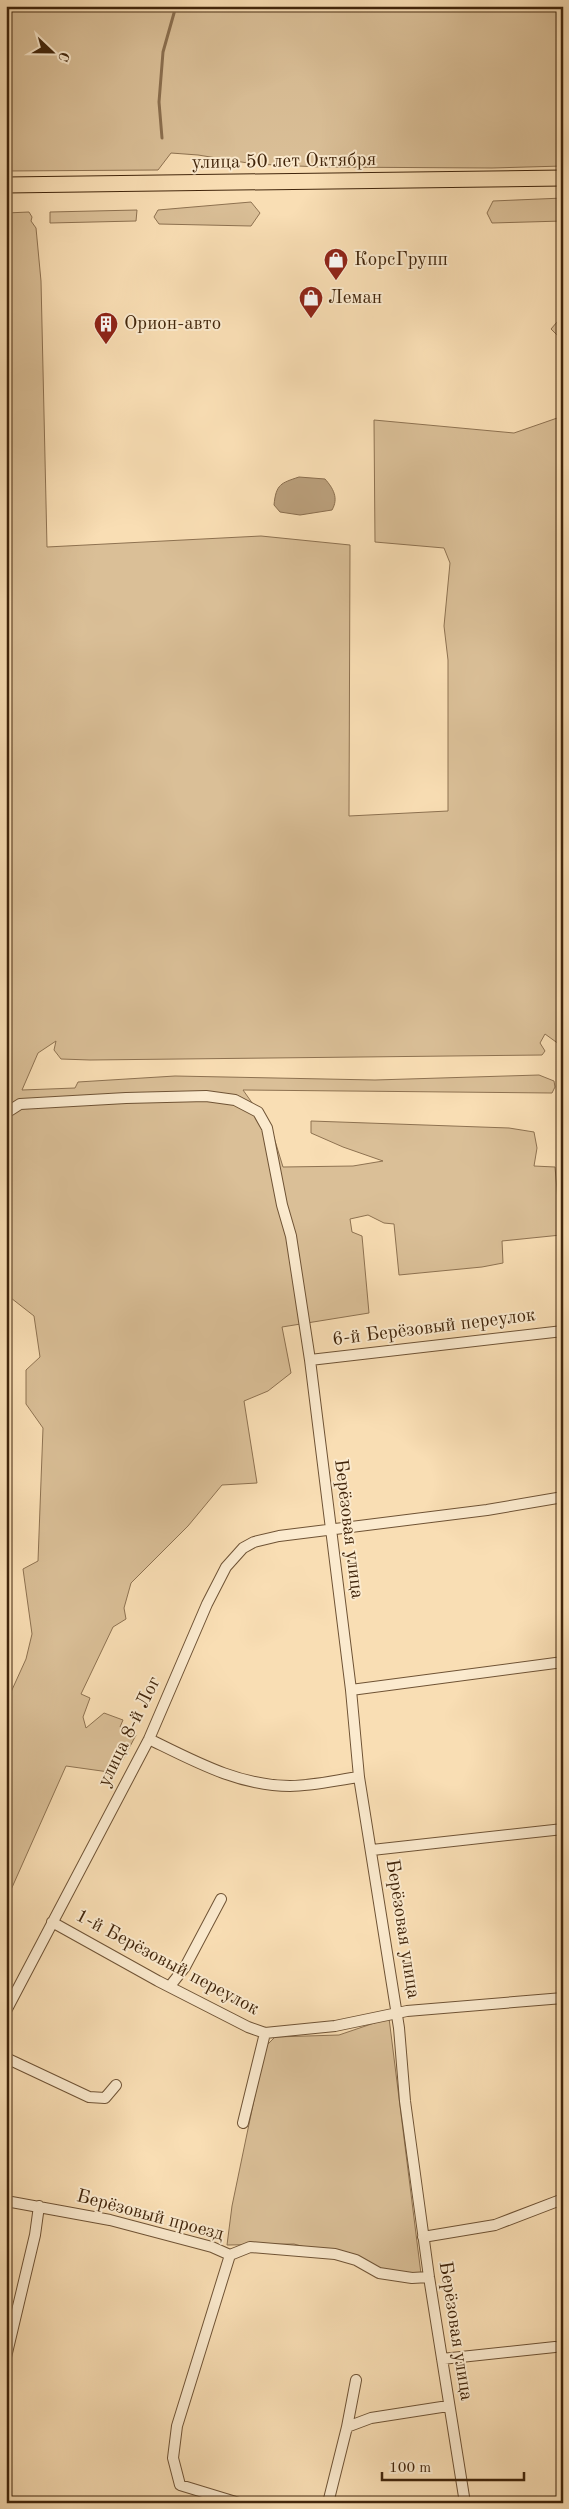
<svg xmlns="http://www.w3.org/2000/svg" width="569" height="2509" viewBox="0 0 569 2509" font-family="'Old Standard TT',serif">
  <rect width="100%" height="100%" fill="#f9deb4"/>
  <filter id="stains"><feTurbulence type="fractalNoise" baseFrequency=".004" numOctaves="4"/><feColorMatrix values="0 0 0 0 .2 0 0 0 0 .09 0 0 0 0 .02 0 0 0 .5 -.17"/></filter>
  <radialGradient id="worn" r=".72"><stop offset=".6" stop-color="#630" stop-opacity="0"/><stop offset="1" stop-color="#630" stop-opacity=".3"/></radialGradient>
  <!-- green -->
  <path fill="#dabf97" stroke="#8e7251" d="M6,6H563V166L492,168L320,167L254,164L198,155L171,153L158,170L6,171Z
    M563,198V221L492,223L487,213L493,201Z
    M251,202L260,213L251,226L159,224L154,217L158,210Z
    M137,210L136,221L50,223V212Z
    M29,212L32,217L31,221L36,228L41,281L47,547L261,536L350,545L349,816L448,811V660L444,626L450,563L444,548L375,542L374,420L514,433L563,416V1047L545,1034L540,1043L545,1051L542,1055L90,1060L61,1059L54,1050L56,1041L38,1053L22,1090L75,1088L78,1082L175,1076L375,1080L539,1075L554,1081L555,1087L552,1093L243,1090L272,1131L283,1167L353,1166L383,1161L343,1147L311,1133V1121L509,1128L534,1132L537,1148L534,1166L555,1167L561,1235L502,1241L503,1263L482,1267L399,1275L394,1224L384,1223L368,1215L350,1219L352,1232L362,1236L369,1313L282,1327L291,1373L268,1391L244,1401L257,1483L222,1485L188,1526L131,1583L124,1608L126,1619L113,1627L81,1694L90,1698L83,1717L86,1728L104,1713L123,1720L120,1727L136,1735L116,1773L66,1766L6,1901V1703L26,1659L32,1634L23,1569L38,1561L43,1428L26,1404V1370L40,1357L34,1316L11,1298L6,1275V213Z
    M563,315V341L551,329Z
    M389,2018L421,2274L412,2277L294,2244L227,2245L232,2206L265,2047L275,2037L339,2035Z"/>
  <!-- water -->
  <path fill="#ba9f7b" stroke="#8a6e4e" d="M299,477L325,479C333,488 339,498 332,510L300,515L280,512L274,505C276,484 281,483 299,477Z"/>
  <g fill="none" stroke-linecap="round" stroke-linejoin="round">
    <!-- stream -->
    <path stroke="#8a6e4e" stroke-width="3" d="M162,138L159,102L163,52L176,6"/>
    <defs>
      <path id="minor" d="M6,1113L20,1104L126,1098L206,1096L235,1100L258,1112L267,1128L282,1205L291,1236L310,1360L351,1690L359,1777L399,2028L405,2101L429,2277L465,2503
        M310,1360L563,1331
        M351,1690L563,1662
        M149,1739C194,1761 239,1786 290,1786C313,1786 337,1780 359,1777
        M372,1850L563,1829
        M52,1922L158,1981L248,2027L265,2033L335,2026L407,2011L563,1998
        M170,1986L185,1967L221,1899
        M6,2011L149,1739L207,1604L226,1567L243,1548L254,1542L279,1536L487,1510L563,1497
        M6,2058L89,2097L105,2098L116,2085
        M243,2123L265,2033
        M6,2201L110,2220L212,2247L230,2255L250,2247L335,2254L356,2260L379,2273L412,2278L429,2277
        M423,2237L495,2225L563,2199
        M230,2255L177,2426L173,2458L180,2485L239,2503
        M6,2357L35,2235L39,2206
        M442,2359L555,2347
        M347,2427L356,2380
        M328,2503L347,2427L371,2418L448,2406"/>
      <path id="primary" d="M6,185L563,178"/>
    </defs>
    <!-- minor casing -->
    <use href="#minor" stroke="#6f5335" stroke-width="12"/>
    <!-- primary casing -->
    <use href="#primary" stroke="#41250b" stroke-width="17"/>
    <!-- minor -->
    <use href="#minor" stroke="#fbeace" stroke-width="10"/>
    <!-- primary -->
    <use href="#primary" stroke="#f9deb4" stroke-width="15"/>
  </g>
  <!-- icons -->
  <defs>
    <symbol id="shop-pin" viewBox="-11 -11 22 30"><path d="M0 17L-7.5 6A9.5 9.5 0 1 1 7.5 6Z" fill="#8f2418" stroke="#fbeace"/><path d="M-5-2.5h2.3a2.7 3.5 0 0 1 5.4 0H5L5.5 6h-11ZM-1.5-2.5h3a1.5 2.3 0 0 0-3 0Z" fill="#fff"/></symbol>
    <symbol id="building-pin" viewBox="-11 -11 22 30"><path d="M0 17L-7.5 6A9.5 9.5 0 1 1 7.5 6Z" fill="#8f2418" stroke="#fbeace"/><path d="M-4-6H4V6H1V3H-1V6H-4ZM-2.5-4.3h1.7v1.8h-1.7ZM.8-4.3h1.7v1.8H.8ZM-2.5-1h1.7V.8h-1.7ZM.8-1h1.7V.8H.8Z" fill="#fff"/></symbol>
  </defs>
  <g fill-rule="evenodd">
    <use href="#shop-pin" x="322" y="246" width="28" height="38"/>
    <use href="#shop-pin" x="297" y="284" width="28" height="38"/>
    <use href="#building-pin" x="92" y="310" width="28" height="38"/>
  </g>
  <g text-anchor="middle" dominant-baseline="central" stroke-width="4" stroke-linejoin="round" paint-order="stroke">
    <!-- street labels -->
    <g font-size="19" fill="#41250b" stroke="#fbeace">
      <text transform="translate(284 162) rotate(-1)">улица 50 лет Октября</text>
      <text transform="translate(434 1328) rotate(-7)">6-й Берёзовый переулок</text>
      <text transform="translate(348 1529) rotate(83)">Берёзовая улица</text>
      <text transform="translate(130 1732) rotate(-64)">улица 8-й Лог</text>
      <text transform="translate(402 1929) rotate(81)">Берёзовая улица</text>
      <text transform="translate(167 1963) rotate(28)">1-й Берёзовый переулок</text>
      <text transform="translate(150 2216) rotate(15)">Берёзовый проезд</text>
      <text transform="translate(455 2331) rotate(81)">Берёзовая улица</text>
    </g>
    <!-- poi labels -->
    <g font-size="19" fill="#41250b" stroke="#fbeace" text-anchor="start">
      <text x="354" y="260">КорсГрупп</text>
      <text x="328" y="298">Леман</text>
      <text x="124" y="324">Орион-авто</text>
    </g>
  </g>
  <!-- margin -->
  <rect width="569" height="2509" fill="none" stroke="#f9deb4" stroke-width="25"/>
  <rect x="8" y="8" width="554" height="2494" fill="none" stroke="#41250b" stroke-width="2.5"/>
  <rect x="12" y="12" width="544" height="2484" fill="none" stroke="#41250b"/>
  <!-- north arrow -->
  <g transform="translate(52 52) rotate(112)" stroke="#fbeace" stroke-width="4" paint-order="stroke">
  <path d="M0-4L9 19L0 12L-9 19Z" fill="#41250b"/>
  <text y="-8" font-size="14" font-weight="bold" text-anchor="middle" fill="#41250b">С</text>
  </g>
  <!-- scale -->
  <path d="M382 2472v8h142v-8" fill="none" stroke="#41250b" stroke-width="2.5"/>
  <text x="389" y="2472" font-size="15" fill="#41250b" stroke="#fbeace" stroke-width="4" paint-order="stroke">100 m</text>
  <rect width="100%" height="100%" filter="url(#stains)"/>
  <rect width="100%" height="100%" fill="url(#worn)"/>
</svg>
